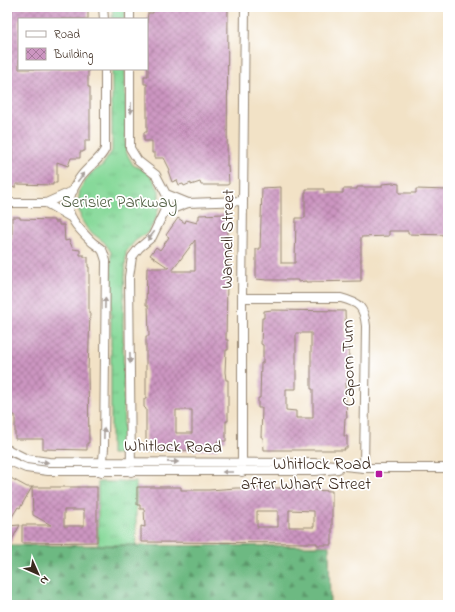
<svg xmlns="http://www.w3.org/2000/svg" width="455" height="612" viewBox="0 0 455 612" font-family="'Indie Flower',sans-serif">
  <defs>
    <pattern id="grass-tufts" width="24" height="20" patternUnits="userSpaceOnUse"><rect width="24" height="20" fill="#87d99a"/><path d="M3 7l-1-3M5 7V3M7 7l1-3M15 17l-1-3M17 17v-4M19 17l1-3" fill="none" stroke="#75ba84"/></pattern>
    <pattern id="forest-firs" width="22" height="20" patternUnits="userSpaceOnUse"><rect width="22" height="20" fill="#6db982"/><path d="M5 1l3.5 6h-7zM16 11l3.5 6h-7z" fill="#5b976a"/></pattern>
    <pattern id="building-cross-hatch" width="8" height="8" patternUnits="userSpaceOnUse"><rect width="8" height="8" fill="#cc95c1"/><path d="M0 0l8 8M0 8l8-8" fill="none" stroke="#a77a9c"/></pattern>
  </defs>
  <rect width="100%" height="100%" fill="#fff"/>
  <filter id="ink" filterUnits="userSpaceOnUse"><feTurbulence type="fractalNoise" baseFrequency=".025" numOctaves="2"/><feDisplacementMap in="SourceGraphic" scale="8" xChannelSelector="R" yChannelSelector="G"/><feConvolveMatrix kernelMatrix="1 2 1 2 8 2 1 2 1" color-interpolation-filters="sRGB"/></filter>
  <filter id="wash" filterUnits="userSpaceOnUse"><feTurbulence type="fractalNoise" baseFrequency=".012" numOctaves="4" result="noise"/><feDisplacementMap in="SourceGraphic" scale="16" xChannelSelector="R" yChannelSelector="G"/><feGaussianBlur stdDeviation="0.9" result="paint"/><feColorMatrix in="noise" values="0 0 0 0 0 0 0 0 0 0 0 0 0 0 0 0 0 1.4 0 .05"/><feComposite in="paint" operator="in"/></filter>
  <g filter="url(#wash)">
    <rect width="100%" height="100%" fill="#f2e2c6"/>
    <!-- grass -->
    <path fill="url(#grass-tufts)" stroke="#61825c" d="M113,7H125V19H112Z
      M112,69H125L126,152L133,165L147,172L153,179L159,191V207L155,221L148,232L135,241L126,252L123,320L124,454H111V252L104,242L88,230L81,219L78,205L80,189L90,174L102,166L112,151Z
      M98,482H136V545H98Z"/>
    <!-- forest -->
    <path fill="url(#forest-firs)" stroke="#547250" d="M7,543L10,545L329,546L330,605H7Z"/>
    <g id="blocks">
      <!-- building -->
      <path fill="url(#building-cross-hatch)" fill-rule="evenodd" d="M12,7H88V19H19V69H88V87H90V140H85V151H83V152H80V158H71L68,166L57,162V183H53V185L16,184V187L8,188V162H12V141H9L10,115H8V106H10V13H12Z
        M153,7H228L227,166H228L229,184L227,185H201L200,182L191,185V183L184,186L183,184L179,185L177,180L172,182L168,171L170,170L164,158H155V153H152V141H144V132H147V84H144V76H148L147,21L148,13H153Z
        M393,183L399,184V193H416V189L448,190V235L408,234V231H389V236L361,237V281L306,282V281L298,282V280H267L256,279V249H260L262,188L281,187V263H295L296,218H305V193H306V189H324V193H343V189H357V187H382V184Z
        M224,214V219H226V222H228L226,340H228V350H226L225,372L226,380H228V421H226V441H217V450L148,451L149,444H147L146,441V409L144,407V399H146V336H149L148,305H146L147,268H169L150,255L156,247L160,250L169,237L166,235L178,218L185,223L186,220L197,223V219H199V215ZM195,240V271H172ZM176,410H192V433H176Z
        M12,217H20V219L54,220V222H59V225H64L65,241L69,240L73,249L80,250V255H84V257H88V267H89V313H90L88,371L89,443H87V450L43,449V439H15V415H8V405H10V387L8,369L7,304H9V294H10L9,238H12Z
        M272,310L345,311L346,337H350L347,384H345L347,418H345L344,436H347V448H344L345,450H264L263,437H261L262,408H258V398H260L261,363H263V345L261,344L262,318H264V311ZM296,333H311V389H313V418H296V411L286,410V389H296Z
        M7,476L27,487H32L20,508L18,507L7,525Z
        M32,487H97V542L22,543V525H51L33,515ZM64,510H84V526H64Z
        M137,487H181V490H209L236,488H310V490L332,491V545H317V543L141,542V526L145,527L144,509H140V505H137ZM289,510L314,511V527H289ZM257,511H278V527H257Z
        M20,525L7,549V526Z"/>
    </g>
  </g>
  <g filter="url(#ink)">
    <use href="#blocks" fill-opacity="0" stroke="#968672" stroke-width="1"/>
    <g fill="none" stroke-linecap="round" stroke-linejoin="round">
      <defs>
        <path id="street" d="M103,7L104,19
          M130,7V19
          M130,69V148L138,161L156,175L166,194L167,201L164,212L152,237L139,248L132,257L129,277L131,472
          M166,194L188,203
          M7,203H46L73,191
          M46,203L72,218
          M164,212L188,203L243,201
          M242,298H341C360,303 364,307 366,326L364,468
          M7,449L27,459L49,462L314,463L364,468H448
          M7,460L26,468L48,471H315L338,469
          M102,472L104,448L106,261C105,258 104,253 102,250C99,246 93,244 90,240C67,217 61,207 79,179C86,167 100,161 105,149V69
          M242,472V298L245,7"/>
      </defs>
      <!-- street casing -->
      <use href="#street" stroke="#968672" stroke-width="10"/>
      <!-- street -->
      <use href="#street" stroke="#fff" stroke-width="8"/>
    </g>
    <!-- one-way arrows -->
    <defs><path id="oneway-solid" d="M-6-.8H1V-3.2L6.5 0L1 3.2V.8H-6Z"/></defs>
    <g fill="#a79f9a">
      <use href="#oneway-solid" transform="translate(131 108) rotate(90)"/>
      <use href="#oneway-solid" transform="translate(81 177) rotate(-52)"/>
      <use href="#oneway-solid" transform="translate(151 236) rotate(128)"/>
      <use href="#oneway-solid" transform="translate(105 303) rotate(-89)"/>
      <use href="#oneway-solid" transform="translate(130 358) rotate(89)"/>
      <use href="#oneway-solid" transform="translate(104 433) rotate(-89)"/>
      <use href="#oneway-solid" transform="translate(43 462) rotate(5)"/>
      <use href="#oneway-solid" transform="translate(173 462) rotate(1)"/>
      <use href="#oneway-solid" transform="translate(228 472) rotate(180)"/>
    </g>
  </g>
  <!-- markers -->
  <rect fill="#b5179e" stroke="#fff" stroke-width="1.5" x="375" y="470" width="8" height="8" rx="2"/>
  <g text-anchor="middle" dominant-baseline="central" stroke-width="3.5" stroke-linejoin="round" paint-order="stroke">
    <!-- park labels -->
    <g font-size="17" fill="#525f43" stroke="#fff">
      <text x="119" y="202">Serisier Parkway</text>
    </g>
    <!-- street labels -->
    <g font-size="17" fill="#3b2a1e" stroke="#fff">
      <text transform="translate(228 239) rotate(-89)">Wannell Street</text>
      <text transform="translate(349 363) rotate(-91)">Caporn Turn</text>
      <text transform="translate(173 447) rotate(1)">Whitlock Road</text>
    </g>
    <!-- poi labels -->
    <g font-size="17" fill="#3b2a1e" stroke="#fff" text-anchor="end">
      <text x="371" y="464">Whitlock Road<tspan x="371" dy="20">after Wharf Street</tspan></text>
    </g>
  </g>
  <!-- margin -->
  <rect width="455" height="612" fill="none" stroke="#fff" stroke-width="24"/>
  <!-- legend -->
  <rect x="18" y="18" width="130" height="52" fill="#ffffff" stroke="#b1aaa5"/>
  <rect x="26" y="31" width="20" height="6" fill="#ffffff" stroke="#b1aaa5"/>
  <text x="54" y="38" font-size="12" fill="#3b2a1e">Road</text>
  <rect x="26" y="48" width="20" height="12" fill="url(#building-cross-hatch)" stroke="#b1aaa5"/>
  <text x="54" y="58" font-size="12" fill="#3b2a1e">Building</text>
  <!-- north arrow -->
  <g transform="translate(38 574) rotate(135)" stroke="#ffffff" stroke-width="3" paint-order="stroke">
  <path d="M0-3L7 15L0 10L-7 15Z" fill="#3b2a1e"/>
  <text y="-6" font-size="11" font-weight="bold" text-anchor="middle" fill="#3b2a1e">N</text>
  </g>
</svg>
